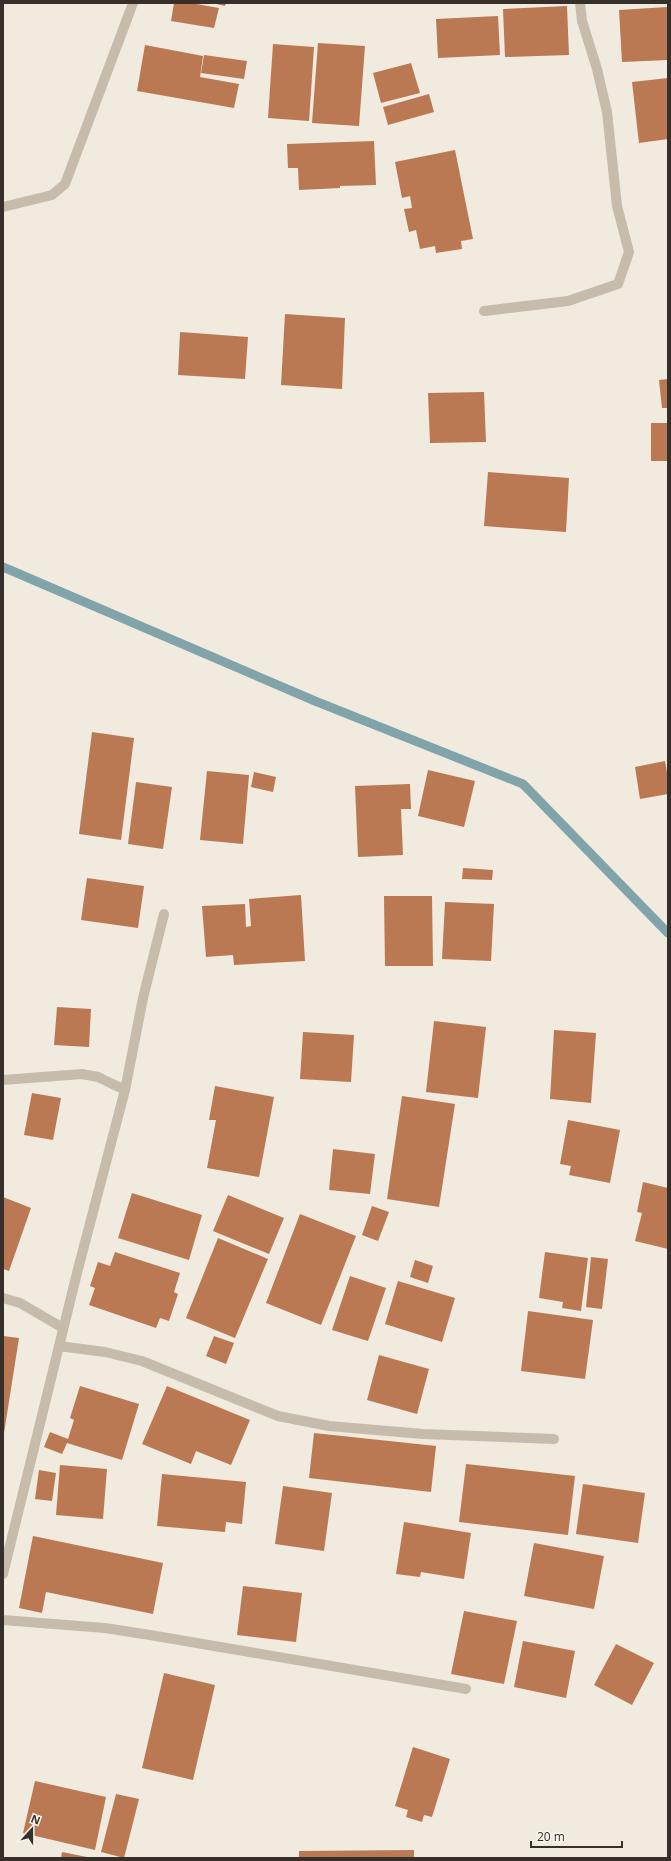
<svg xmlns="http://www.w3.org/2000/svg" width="671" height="1861" viewBox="0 0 671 1861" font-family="'Open Sans',sans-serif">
  <rect width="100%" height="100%" fill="#f0eadf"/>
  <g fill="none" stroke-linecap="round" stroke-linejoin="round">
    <!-- stream -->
    <path stroke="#81a4ab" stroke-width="9" d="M3,567L315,701L523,784L668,933"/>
  </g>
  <!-- building -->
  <path fill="#ba7953" d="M174,3H191L219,8L214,28L171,21Z
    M212,3H226L225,6Z
    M567,6L569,55L505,57L503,9Z
    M667,7L668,60L622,62L619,10Z
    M498,16L500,55L438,58L436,19Z
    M318,43L365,46L359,126L312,123Z
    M273,44L314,47L309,121L268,118Z
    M145,45L203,56L200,77L239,84L234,108L137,91Z
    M204,55L247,61L244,79L201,73Z
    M411,63L420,93L381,103L373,73Z
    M668,78V139L639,143L632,82Z
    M429,94L434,112L388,125L383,107Z
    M374,141L376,185L340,186V188L299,190L298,168H288L287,144Z
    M455,150L473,239L461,241L462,249L436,253L435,246L420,249L416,230L409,232L404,209L412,208L410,196L402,198L395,162Z
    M285,314L345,318L342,389L281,385Z
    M180,332L248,337L245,379L178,375Z
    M668,379V408H662L659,380Z
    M484,392L486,442L430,443L428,393Z
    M651,423H668V461H651Z
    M488,472L569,478L566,532L484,526Z
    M92,732L134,738L121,840L79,834Z
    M665,761L668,778V794L640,799L635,767Z
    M428,770L475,781L464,827L418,816Z
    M207,771L249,775L243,844L200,840Z
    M254,772L276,777L273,792L251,787Z
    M136,782L172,787L163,849L128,844Z
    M410,784L411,809H401L403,855L358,857L355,786Z
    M463,868L493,870L492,880L462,879Z
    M87,878L144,886L138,928L81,920Z
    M301,895L305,961L234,965L233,955L206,957L202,906L245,904L246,927L251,926L249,899Z
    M384,896H432L433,966H385Z
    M445,902L494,904L491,961L442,959Z
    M57,1007L91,1009L89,1047L54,1045Z
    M434,1021L486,1027L478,1098L426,1092Z
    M554,1030L596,1033L591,1103L550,1099Z
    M303,1032L354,1035L351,1082L300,1079Z
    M215,1086L274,1097L259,1177L207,1168L216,1120H209Z
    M32,1093L61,1098L53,1140L24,1135Z
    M402,1096L455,1104L439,1207L387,1199Z
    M568,1120L620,1130L610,1183L569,1175L571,1166L560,1164Z
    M333,1149L375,1154L370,1194L329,1190Z
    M643,1182L668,1188V1249L635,1241L642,1213L637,1212Z
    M132,1193L202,1215L189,1260L118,1238Z
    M228,1195L284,1218L269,1254L213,1231Z
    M3,1197L31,1208L9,1271L3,1269Z
    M372,1206L389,1212L378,1241L362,1235Z
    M300,1214L356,1236L321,1325L266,1303Z
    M218,1238L268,1259L235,1338L186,1318Z
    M115,1252L180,1273L174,1292L178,1294L169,1321L160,1318L156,1328L89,1305L95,1288L90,1286L98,1262L110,1266Z
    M545,1252L588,1258L581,1311L562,1308L563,1302L539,1298Z
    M591,1257L608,1259L602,1309L586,1307Z
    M415,1260L433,1266L428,1283L410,1277Z
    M350,1276L386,1288L368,1341L332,1330Z
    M398,1281L455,1298L442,1342L385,1324Z
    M528,1311L593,1320L585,1379L521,1371Z
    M3,1336L19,1338L4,1433H3Z
    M214,1336L234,1343L226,1364L206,1356Z
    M379,1355L429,1369L417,1414L367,1400Z
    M80,1386L139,1404L122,1460L67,1443L62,1454L44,1447L50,1432L68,1439L74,1420L70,1418Z
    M167,1386L250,1420L231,1465L196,1451L191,1464L142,1444Z
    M314,1433L436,1446L431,1492L309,1478Z
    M466,1464L575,1476L568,1535L459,1522Z
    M60,1465L107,1469L103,1519L56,1515Z
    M39,1470L56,1473L52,1501L35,1499Z
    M162,1474L246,1482L242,1524L226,1522L225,1532L157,1526Z
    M583,1484L645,1493L638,1543L576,1534Z
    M283,1486L332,1493L324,1551L275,1544Z
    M404,1522L471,1533L464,1579L421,1572L420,1577L396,1574Z
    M33,1536L163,1563L153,1614L46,1592L42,1613L19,1608Z
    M534,1543L604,1556L594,1609L524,1596Z
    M243,1586L302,1593L296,1642L237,1635Z
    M464,1611L517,1621L504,1684L451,1674Z
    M523,1641L575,1651L566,1698L514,1687Z
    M616,1644L654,1663L632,1705L594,1685Z
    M164,1673L215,1685L193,1780L142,1768Z
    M413,1747L450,1759L432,1817L424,1815L422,1822L406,1817L408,1810L395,1806Z
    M35,1781L106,1797L95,1850L23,1833Z
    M116,1794L139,1799L124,1858L101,1852Z
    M414,1850V1858H299V1851Z
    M62,1852L87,1857V1858H61Z"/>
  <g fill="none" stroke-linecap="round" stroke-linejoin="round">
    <!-- minor -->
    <path stroke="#c7bcac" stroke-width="10" d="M3,207L52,195L65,184L133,3
      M484,311L568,301L618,284L629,252L617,206L607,112L597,69L582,21L580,3
      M3,1080L82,1074L98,1077L125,1090
      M3,1298L20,1303L63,1328
      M59,1346L105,1352L142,1361L278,1416L329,1426L423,1434L554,1439
      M3,1574L77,1273L125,1090L143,998L164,914
      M3,1620L105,1628L150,1635L466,1689"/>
  </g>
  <!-- border -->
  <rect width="671" height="1861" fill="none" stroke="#362f2a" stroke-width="8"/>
  <!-- north arrow -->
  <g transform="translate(32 1829) rotate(21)" stroke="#f8f4eb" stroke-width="3" paint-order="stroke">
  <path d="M0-3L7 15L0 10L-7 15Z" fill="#362f2a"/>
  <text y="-6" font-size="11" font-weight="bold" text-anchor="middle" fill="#362f2a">N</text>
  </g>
  <!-- scale -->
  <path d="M531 1841v6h91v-6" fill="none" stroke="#362f2a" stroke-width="2"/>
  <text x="537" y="1841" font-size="12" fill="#362f2a" stroke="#f8f4eb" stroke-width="3" paint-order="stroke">20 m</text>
</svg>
